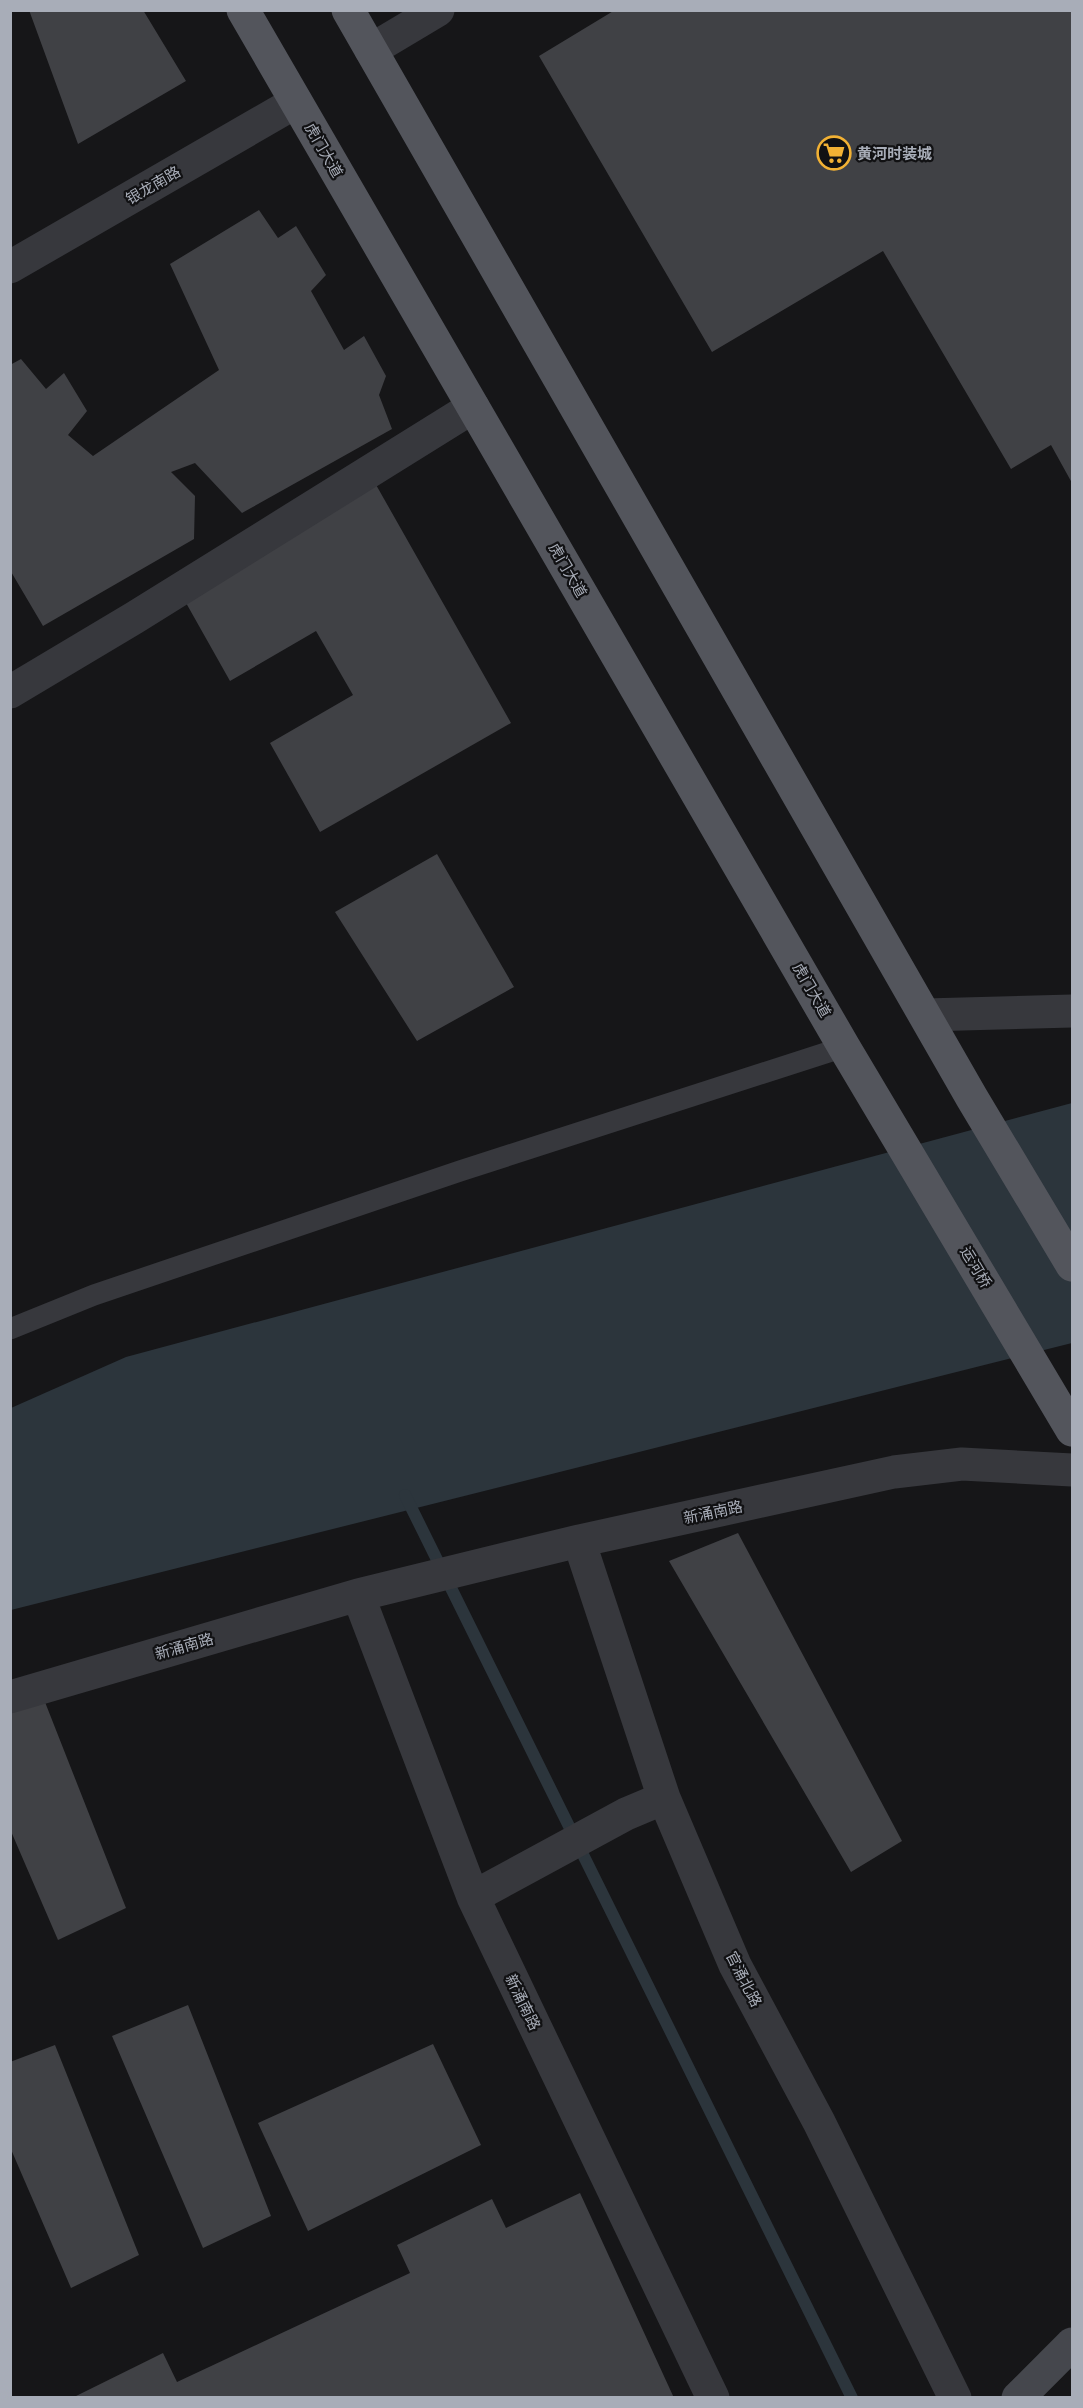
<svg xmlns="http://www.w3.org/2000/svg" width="1083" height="2408" viewBox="0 0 1083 2408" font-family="Mulish,'Noto Sans SC',sans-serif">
  <rect width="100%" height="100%" fill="#161618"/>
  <!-- water -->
  <path fill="#2c353c" d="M1072,1103V1343L11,1610V1408L126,1357Z"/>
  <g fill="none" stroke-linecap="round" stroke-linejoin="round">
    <!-- stream -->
    <path stroke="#2c353c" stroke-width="12" d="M405,1495L852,2398"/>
  </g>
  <!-- building -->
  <path fill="#404145" d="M29,10H143L186,81L78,144Z
    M615,10H1072V483L1051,445L1011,469L883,251L712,352L539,56Z
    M259,210L278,238L296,226L326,275L311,291L344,350L364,336L386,376L379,395L392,429L242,513L195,463L171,472L195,496L194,539L43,626L10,570V365L21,359L46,389L64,373L87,411L68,435L93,456L219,370L170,264Z
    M375,483L511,723L320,832L270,743L353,695L316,631L230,681L181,594Z
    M437,854L514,987L417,1041L335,912Z
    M738,1533L902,1841L851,1872L669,1561Z
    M43,1697L126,1908L58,1940L10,1829V1710Z
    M188,2005L271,2216L203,2248L112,2036Z
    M433,2044L481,2145L308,2231L258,2123Z
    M55,2045L139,2255L71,2288L10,2147V2062Z
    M580,2193L674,2398H72L163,2353L177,2382L410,2273L397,2245L492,2199L506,2228Z"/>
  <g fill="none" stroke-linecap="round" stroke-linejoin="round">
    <!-- service -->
    <path stroke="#37383d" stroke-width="21" d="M10,1329L94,1295L460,1171L844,1047"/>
    <!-- minor -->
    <path stroke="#37383d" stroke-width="33" d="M10,267L296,102
      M10,692L134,618L473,407
      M925,1015L1072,1011
      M579,1541L664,1798L735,1965L819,2122L955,2398
      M358,1595L579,1541L894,1472L962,1464L1072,1470
      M10,1697L358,1595L473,1897L713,2398
      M473,1897L626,1814L664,1798"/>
    <!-- tertiary -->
    <path stroke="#37383d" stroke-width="33" d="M371,50L438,10"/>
    <!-- secondary -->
    <path stroke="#45474d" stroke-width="33" d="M1018,2398L1072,2344"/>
    <!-- primary -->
    <path stroke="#53555c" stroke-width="33" d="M243,10L844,1047L1072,1430
      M348,10L972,1098L1072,1265"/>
  </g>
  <!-- icons -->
  <defs>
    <symbol id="supermarket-ring" viewBox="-11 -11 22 22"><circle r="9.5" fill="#111113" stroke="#f2b134" stroke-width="1.5"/><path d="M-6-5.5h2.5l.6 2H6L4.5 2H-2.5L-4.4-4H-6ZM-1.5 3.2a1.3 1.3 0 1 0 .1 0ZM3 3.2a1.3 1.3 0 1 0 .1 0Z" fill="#f2b134"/></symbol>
  </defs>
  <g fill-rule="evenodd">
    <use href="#supermarket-ring" x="815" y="134" width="38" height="38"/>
  </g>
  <g text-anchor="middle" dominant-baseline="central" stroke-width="4.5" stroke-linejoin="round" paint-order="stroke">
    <!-- street labels -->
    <g font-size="15" fill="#a8adb8" stroke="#111113">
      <text transform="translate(324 150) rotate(60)">虎门大道</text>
      <text transform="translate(153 185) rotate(-30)">银龙南路</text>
      <text transform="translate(568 570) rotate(60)">虎门大道</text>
      <text transform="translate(812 990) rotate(60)">虎门大道</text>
      <text transform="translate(976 1267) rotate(59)">运河桥</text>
      <text transform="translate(713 1512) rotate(-12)">新涌南路</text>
      <text transform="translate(184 1646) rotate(-16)">新涌南路</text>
      <text transform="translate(744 1979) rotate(63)">官涌北路</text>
      <text transform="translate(523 2002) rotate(64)">新涌南路</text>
    </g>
    <!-- poi labels -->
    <g font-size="15" font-weight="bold" fill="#a8adb8" stroke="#111113" text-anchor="start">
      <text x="857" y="153">黄河时装城</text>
    </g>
  </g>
  <!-- border -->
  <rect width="1083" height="2408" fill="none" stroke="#a8adb8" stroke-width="24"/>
</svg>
